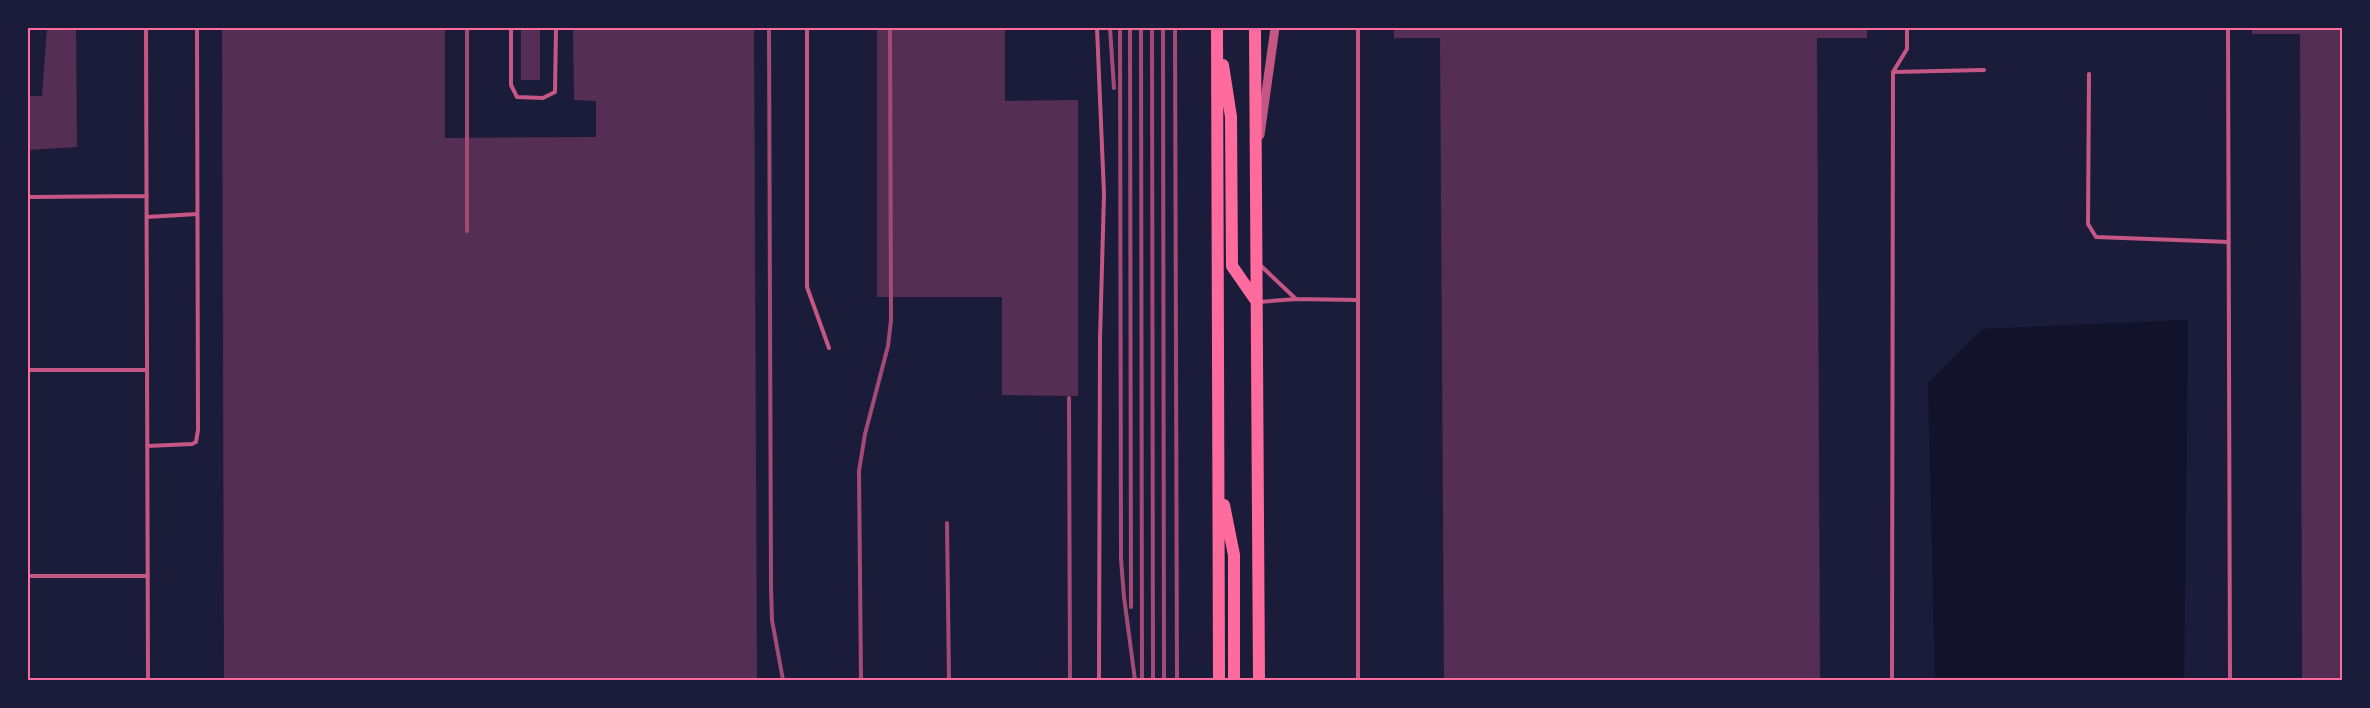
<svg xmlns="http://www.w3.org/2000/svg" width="2370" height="708" viewBox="0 0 2370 708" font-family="Poppins,sans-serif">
  <rect width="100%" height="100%" fill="#1b1b3a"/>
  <!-- water -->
  <path fill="#12122b" d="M2188,320L2184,680H1935L1928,383L1982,329Z"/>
  <!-- building -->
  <path fill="#542f53" d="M47,28H76L77,147L28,150V96H42Z
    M222,28H445V138L596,137V101L574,100L573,28H754L757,680H224Z
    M521,28H540V80H521Z
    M877,28H1005V101L1078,100V396L1002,395V297H877Z
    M1394,28H1867V38H1817L1820,680H1444L1440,38H1394Z
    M2252,28H2342V680H2302L2300,34H2252Z"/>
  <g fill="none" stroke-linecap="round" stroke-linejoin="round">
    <!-- service -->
    <path stroke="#c65784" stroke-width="4" d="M146,28L148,680
      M511,28V85L517,97L543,98L555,92L556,28
      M807,28V287L829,348
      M1097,28L1104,194L1100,339L1099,680
      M1358,28V680
      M2228,28L2230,680
      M1893,72L1984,70
      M2089,74L2088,224L2096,237L2229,242
      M28,197L147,196
      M147,217L197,214
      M1259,264L1296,299
      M1258,302L1296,299L1358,300
      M28,370H147
      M147,446L192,444L196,442L198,430L197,28
      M28,576H148
      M1892,680L1893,72L1907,49V28"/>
    <!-- tertiary -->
    <path stroke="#c65784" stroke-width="9" d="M1260,135L1275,28"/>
    <!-- primary -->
    <path stroke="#ff6b9d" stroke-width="12" d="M1217,28L1219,680
      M1255,28L1259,680
      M1223,65L1231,117L1232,266L1257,302
      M1224,505L1234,555V680"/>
    <!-- rail -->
    <path stroke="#a44b75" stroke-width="4" d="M467,28V231
      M769,28L771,587L772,620L783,680
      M1110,28L1114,88
      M1120,28L1121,559L1124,597L1135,680
      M1130,28L1131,607
      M1141,28L1142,680
      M1152,28L1153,680
      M1163,28L1164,680
      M1175,28L1177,680
      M1069,398L1070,680
      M947,523L949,680
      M861,680L859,471L865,434L888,346L891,320L890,28"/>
  </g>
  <!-- border -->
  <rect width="2370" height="708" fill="none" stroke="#1b1b3a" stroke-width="58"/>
  <rect x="29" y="29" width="2312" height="650" fill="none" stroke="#ff6b9d" stroke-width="2"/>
</svg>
